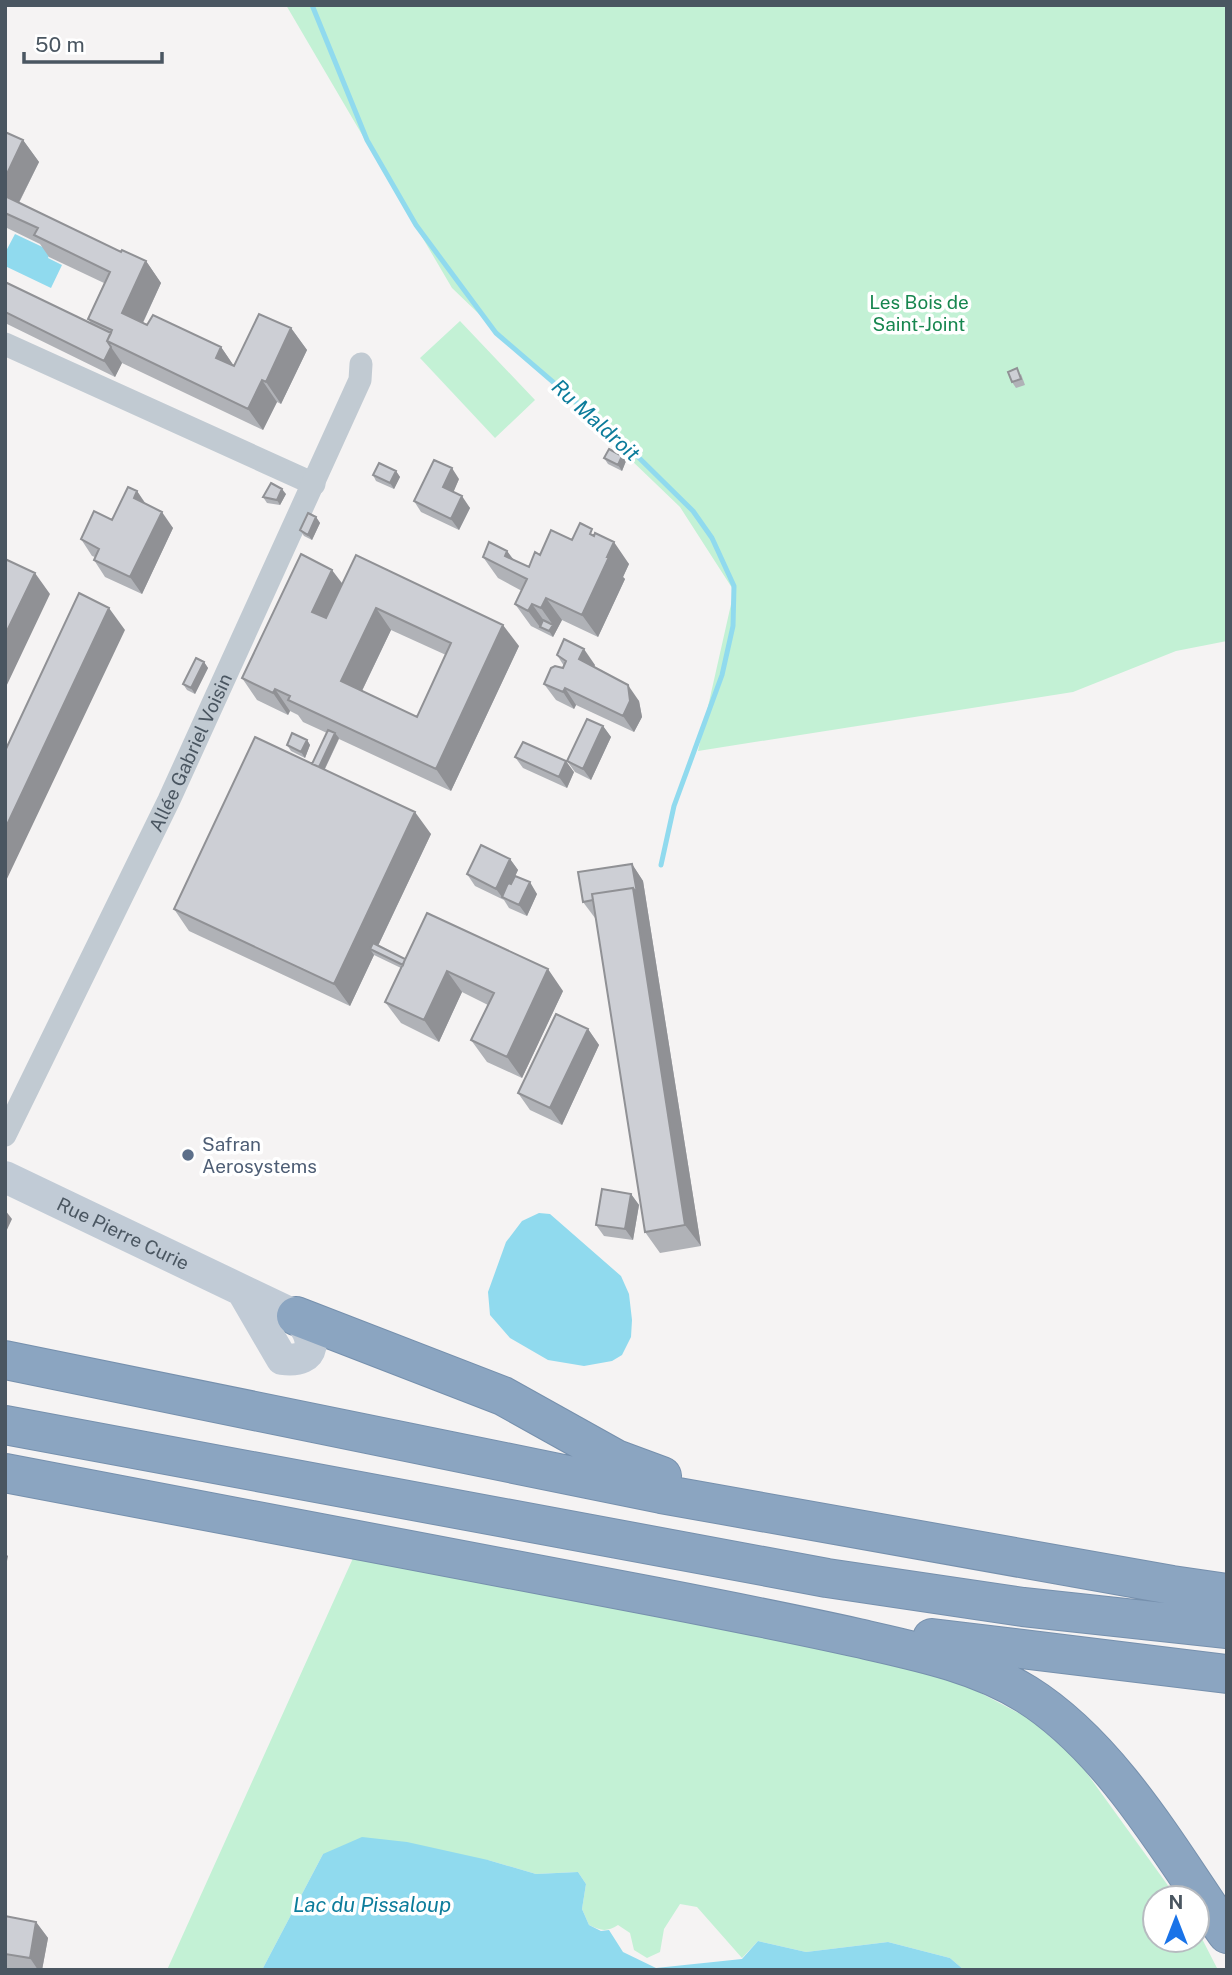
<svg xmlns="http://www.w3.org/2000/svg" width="1232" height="1975" viewBox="0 0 1232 1975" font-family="'Public Sans',sans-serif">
  <rect width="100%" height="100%" fill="#f5f3f3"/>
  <!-- green -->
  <path fill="#c3f1d5" d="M286,5H1227V641L1176,651L1073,692L698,751L734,591L680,507L452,288Z
    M460,321L535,400L495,438L420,358Z
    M354,1556L867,1656L956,1680L1030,1719L1078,1761L1177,1898H1155V1940H1197V1929L1218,1970H964L950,1958L888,1942L806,1952L758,1941L742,1958L697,1907L680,1904L664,1929L660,1952L647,1958L634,1950L630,1933L618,1925C607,1932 601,1931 589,1925L582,1909L586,1884L578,1872L536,1874L488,1860L323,1854L262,1970H167Z"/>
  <!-- water -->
  <path fill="#90daee" d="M15,234L51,251L48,258L62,265L51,288L5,266V253Z
    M539,1213L550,1214L621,1276L629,1294L632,1320L631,1337L622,1355L612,1361L584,1366L548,1360L510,1338L490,1315L488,1292L506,1242L522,1221Z
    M362,1837L407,1842L488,1860L536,1874L578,1872L586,1884L582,1909L589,1925L601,1931L609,1930L623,1952L656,1968L742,1959L758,1941L806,1952L888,1942L950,1958L964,1970H262L323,1854Z"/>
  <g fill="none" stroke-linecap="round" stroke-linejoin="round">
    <!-- stream -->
    <path stroke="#90daee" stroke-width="5" d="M312,5L367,140L416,225L496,333L624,443L693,511L712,538L734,586L733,626L722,675L674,806L661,865"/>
    <defs>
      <path id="highway" d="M296,1316L503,1396L616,1459L662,1476
        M5,1360L661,1494L1172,1585L1227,1593
        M5,1425L827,1578L1023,1607L1227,1629
        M5,1473C223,1514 440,1556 657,1597C724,1610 791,1623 858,1638C915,1651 976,1663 1026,1694C1111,1747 1171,1853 1227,1934
        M932,1638L1227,1674"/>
    </defs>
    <!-- highway casing -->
    <use href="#highway" stroke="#7690ad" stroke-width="40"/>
    <!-- street -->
    <g stroke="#c1cad2" stroke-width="23">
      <path d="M5,344L314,484"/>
      <path id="s1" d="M5,1135L169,800L360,380L361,364"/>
    </g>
    <!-- secondary -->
    <path stroke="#c1cbd6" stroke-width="32" id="s2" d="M5,1177L296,1316C317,1336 318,1364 282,1359L243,1292"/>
    <!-- highway -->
    <use href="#highway" stroke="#8ba5c1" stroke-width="38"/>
  </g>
  <!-- wall -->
  <path fill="#b0b2b7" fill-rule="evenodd" d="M5,132L23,140L39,162L19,203L121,252L146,261L161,283L143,323L221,347L234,366L291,328L307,350L281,404L277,402L263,430L122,363L115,377L5,323V282L91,323L88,319L104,283L49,257L40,244L7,228L5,232Z
    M1021,374L1025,385L1016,388L1012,382Z
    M622,456L626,461L622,471L608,464L604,458Z
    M396,471L400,477L394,489L376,481L373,475Z
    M459,479L453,492L470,508L459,530L421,512L414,501Z
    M137,491L146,504L173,528L142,594L105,577L94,560L95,557L92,556L81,539L112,520Z
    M286,494L280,505L267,503L263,497Z
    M316,517L320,523L312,540L304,536L300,530Z
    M596,534L629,564L623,577L625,579L598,637L562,620L553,637L531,626L515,604L522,591L498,578L483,557L507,551L514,560L529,567L540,555L572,540Z
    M343,584L519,646L451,791L339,739L325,769L431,834L378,946L405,959L563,991L522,1078L487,1062L471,1040L488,1005L462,992L439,1042L401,1023L385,1002L401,968L374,955L350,1006L189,931L174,909L312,764L327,733L303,722L298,715L290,711L288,715L257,700L242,678ZM391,630L446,655L417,717L362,691Z
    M557,655L595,665L594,667L639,701L642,717L634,732L576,705L574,709L556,700L544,684L563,668L564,666Z
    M204,662L208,668L195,694L187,690L183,684Z
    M603,726L611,737L591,780L575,772L567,761Z
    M307,740L310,745L305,758L291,751L287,745Z
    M515,757L574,772L567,788L523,768Z
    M510,859L518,870L515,876L537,894L527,916L509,908L504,900L475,886L467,874Z
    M632,864L643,881L701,1246L660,1253L645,1232L596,918H595L583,902Z
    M588,1029L599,1045L562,1125L530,1110L518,1093Z
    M631,1194L639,1205L633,1240L604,1236L596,1225Z
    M5,1916L36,1922L48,1938L42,1970L5,1969Z"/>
  <!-- shaded-wall -->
  <path fill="#909195" d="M23,140L39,162L13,214L5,203V178Z
    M146,261L161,283L137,335L122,313Z
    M291,328L307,350L281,404L266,382Z
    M111,347L122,363L115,377L104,361Z
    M221,347L236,369L216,358Z
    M262,380L277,402L263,430L248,409Z
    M622,456L626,461L622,471L618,465Z
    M452,468L459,479L451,498L443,487Z
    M396,471L400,477L394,489L390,483Z
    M282,489L286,494L280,505L277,500Z
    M137,491L148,508L134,498Z
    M462,496L470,508L459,530L451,519Z
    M162,512L173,528L142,594L130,577Z
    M316,517L320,523L312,540L308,535Z
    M614,542L629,564L623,577L625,579L598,637L582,615Z
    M507,551L522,572L505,556Z
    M332,570L348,591L328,634L312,612Z
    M35,573L50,594L5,689V635Z
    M546,598L562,620L553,637L549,631L553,625L541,608Z
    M532,604L547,625L540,627L528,611Z
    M109,608L125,630L5,883V829Z
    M376,608L391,630L356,703L341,681Z
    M503,625L519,646L451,791L436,769Z
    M584,649L595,665L590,675L579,659Z
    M204,662L208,668L195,694L191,688Z
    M628,685L639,701L642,717L634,732L623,716Z
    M565,688L576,705L574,709L563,692Z
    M275,689L290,711L288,715L273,693Z
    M603,726L611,737L591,780L583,769Z
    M335,733L339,738L319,781L315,776Z
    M307,740L310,745L305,758L301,752Z
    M566,761L574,772L567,788L559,777Z
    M415,812L431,834L375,952L370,949L374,955L350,1006L334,984Z
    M510,859L518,870L505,898L502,897L496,889Z
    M632,864L643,881L701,1246L685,1225L633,888Z
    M530,882L537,894L527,916L519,905Z
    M548,969L563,991L522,1078L507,1057Z
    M447,971L462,992L439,1042L424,1020Z
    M588,1029L599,1045L562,1125L550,1108Z
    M631,1194L639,1205L633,1240L625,1229Z
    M5,1210L12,1219L5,1234Z
    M5,1553L8,1556L5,1571Z
    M36,1922L48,1938L42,1970H38L30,1958Z"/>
  <!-- building -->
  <path fill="#cdcfd5" stroke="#909195" stroke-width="2" fill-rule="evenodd" d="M5,132L23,140L5,178Z
    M5,196L121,252L122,250L146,261L122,313L147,325L153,315L221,347L216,358L234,366L259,314L291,328L266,382L262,380L248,409L107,341L112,330L88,319L110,272L34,235L38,228L5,213Z
    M5,282L111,333L107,341L111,347L104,361L5,312Z
    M1017,368L1021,379L1012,382L1008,372Z
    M609,449L622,456L618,465L604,458Z
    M434,460L452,468L443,487L462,496L451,519L414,501Z
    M379,463L396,471L390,483L373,475Z
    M271,483L282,489L277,500L263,497Z
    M128,487L137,491L134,498L162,512L130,577L94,560L99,549L81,539L94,511L112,520Z
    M308,513L316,517L308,535L300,530Z
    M580,523L592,529L590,534L594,536L595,533L614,542L607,557H609L582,615L546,598L541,608L532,604L528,611L515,604L527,579L483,557L489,542L507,551L505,556L529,567L535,552L540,555L551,530L572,540Z
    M301,554L332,570L312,612L326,618L356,555L503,625L436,769L288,700L290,696L275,689L273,693L242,678ZM376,608L451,643L417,717L341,681Z
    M5,559L35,573L5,635Z
    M79,593L109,608L5,829V751Z
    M543,620L553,625L549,631L540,627Z
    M564,639L584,649L579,659L628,685L630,701L623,716L565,688L563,692L544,684L551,668L555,666L563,668L566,661L557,655Z
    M196,658L204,662L191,688L183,684Z
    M587,719L603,726L583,769L567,761Z
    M328,730L335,733L319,767L312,764Z
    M292,733L307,740L301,752L287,745Z
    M255,737L415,812L334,984L174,909Z
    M523,742L566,761L559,777L515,757Z
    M481,845L510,859L496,889L467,874Z
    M632,864L637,893L633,888L592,894L593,900L583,902L578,872Z
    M515,876L530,882L519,905L502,897L508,883L511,884Z
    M633,888L685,1225L645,1232L592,894Z
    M427,913L548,969L507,1057L471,1040L494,993L447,971L424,1020L385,1002Z
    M373,943L405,959L403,965L370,949Z
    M556,1014L588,1029L550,1108L518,1093Z
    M602,1189L631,1194L625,1229L596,1225Z
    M5,1916L36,1922L30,1958L5,1954Z"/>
  <!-- markers -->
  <circle fill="#5c6f8a" stroke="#fff" stroke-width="2.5" cx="188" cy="1155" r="7"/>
  <g text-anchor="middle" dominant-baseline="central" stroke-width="7" stroke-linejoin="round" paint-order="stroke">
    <!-- park labels -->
    <g font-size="19" fill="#17864f" stroke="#fff">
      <text x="919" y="302">Les Bois de<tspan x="919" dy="22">Saint-Joint</tspan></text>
    </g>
    <!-- street labels -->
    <g font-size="19" fill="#4a5661" stroke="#fff">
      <text stroke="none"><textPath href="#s1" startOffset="425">Allée Gabriel Voisin</textPath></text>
      <text stroke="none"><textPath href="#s2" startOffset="131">Rue Pierre Curie</textPath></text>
    </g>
    <!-- service labels -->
    <g font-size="19" fill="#4e5e75" stroke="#fff" text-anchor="start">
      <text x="202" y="1144">Safran<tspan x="202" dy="22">Aerosystems</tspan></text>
    </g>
    <!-- water labels -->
    <g font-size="21" font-style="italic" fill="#0c7c9b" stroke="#fff">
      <text transform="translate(596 420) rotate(42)">Ru Maldroit</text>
      <text x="372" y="1904">Lac du Pissaloup</text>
    </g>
  </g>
  <!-- border -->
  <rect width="1232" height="1975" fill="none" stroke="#4a5661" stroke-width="14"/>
  <!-- north arrow -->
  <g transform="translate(1176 1919)"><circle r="33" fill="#ffffff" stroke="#b7bbc0" stroke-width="2"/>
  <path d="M0-5L12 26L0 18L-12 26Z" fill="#1a73e8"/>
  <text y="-10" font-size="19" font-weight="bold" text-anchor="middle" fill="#4a5661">N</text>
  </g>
  <!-- scale -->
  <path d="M24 52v10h138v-10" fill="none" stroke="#4a5661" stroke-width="3.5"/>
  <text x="35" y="52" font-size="21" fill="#4a5661" stroke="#ffffff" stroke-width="5" paint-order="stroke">50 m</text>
</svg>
